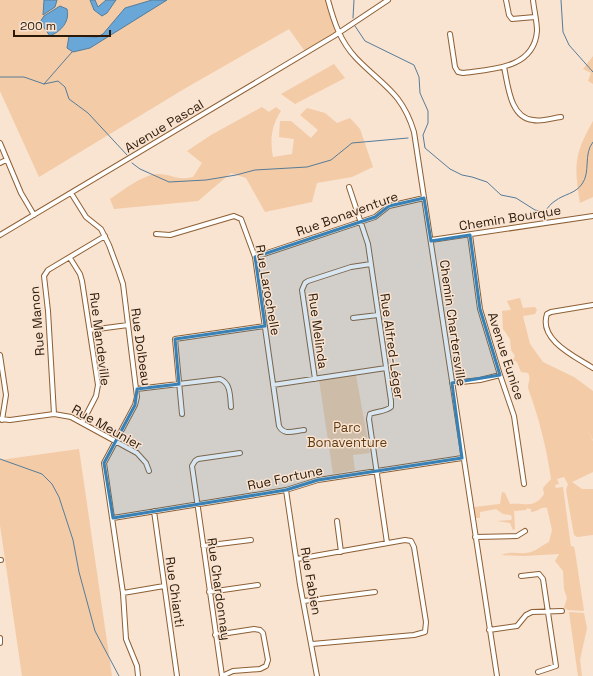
<svg xmlns="http://www.w3.org/2000/svg" width="593" height="676" viewBox="0 0 593 676" font-family="'Space Grotesk',sans-serif">
  <rect width="100%" height="100%" fill="#f9e3d1"/>
  <!-- green -->
  <path fill="#f3cba6" d="M0,0H328L338,33L306,53L289,29L184,89L39,177L0,91Z
    M593,56V84L588,81L591,73L583,69Z
    M334,64L345,78L295,104L281,94Z
    M262,107L269,112L276,107L281,111C271,126 270,140 273,157L292,154L294,139L279,137L280,121H291L311,138L318,130L300,115L307,108L325,113L337,123L350,118L360,129L373,167L352,177L317,183L312,202L265,212L246,178L231,173L198,201L114,209L110,199C122,191 144,174 158,174C172,174 176,181 193,177L202,163L187,151L211,135Z
    M593,121V197L580,203C574,165 574,155 593,121Z
    M520,298L523,308L535,307L537,310L535,314L523,316L530,344L543,362L574,377L593,391V440L588,431L593,441V472L572,482L582,489H593V535L577,537L574,535L566,490L568,484L564,477L557,479L559,484L555,485L556,488L563,487L570,540L571,546L574,547L575,551L584,611L568,610L564,608L567,598L564,589L563,571L555,561L559,554L523,556L501,555C512,551 516,554 526,553C535,552 541,546 549,542L552,530L547,508C542,506 537,512 531,512V509L527,508L526,510L514,511L515,529L513,530L510,523L497,521L511,520L512,518L511,515L503,514L496,509L480,512V518H475L474,507L500,504L502,492L505,493L510,504C523,502 534,510 544,494L543,488L551,479C547,450 539,418 529,391C526,384 532,379 528,373L521,372L517,362L513,360L515,356L511,350L510,339L503,329L502,311L511,310L507,301Z
    M356,375L370,453L353,455L355,470L333,474L319,380Z
    M79,449L112,676H22L0,525V460Z
    M569,612L584,613L587,628L580,660L582,676H578Z"/>
  <!-- water -->
  <path fill="#68a7d8" stroke="#567c99" d="M44,0H57L55,7L43,15Z
    M90,0H95L98,7L106,0H116L107,13L102,16L94,10Z
    M152,0H167L90,48L73,52L67,48L69,36L97,37L103,34L125,8Z
    M60,6L67,9C70,22 61,31 50,36L40,22L44,16Z"/>
  <g fill="none" stroke-linecap="round" stroke-linejoin="round">
    <!-- stream -->
    <path stroke="#567c99" stroke-width="1" d="M561,0L563,32L569,45L593,72
      M353,18L354,0
      M355,26L365,41L414,65L419,77L420,93L428,111V123L423,135L425,148L450,169L462,175L472,177L487,182L501,195L516,198L535,210L544,212C548,208 551,203 555,201C564,194 575,194 582,184C591,172 583,154 593,142
      M0,77H24L44,84L58,81L65,87L69,99L88,113L127,155
      M44,84L72,52
      M132,163L140,169L169,182L206,180L236,175L255,170L307,167L331,160L352,143L408,138
      M0,459L42,474L52,484L59,497L73,540L79,572L95,631L119,676"/>
    <defs>
      <path id="minor" d="M328,0C334,22 340,41 356,58C382,85 402,92 414,132L497,676
        M506,0L509,15L512,19L535,17
        M450,34L455,67L458,72L463,73C492,69 534,69 537,31C537,21 534,10 533,0
        M504,67C508,85 510,118 533,120C542,122 552,118 561,117
        M0,143L21,193L34,215
        M0,163L6,160
        M349,187L368,244L391,401V407C385,412 377,411 370,414L369,419L387,543
        M71,193L86,217L101,229L109,245L119,272L123,284L137,397L135,405L104,463L123,593L126,639L137,666L138,676
        M156,234L170,235L234,216L241,219L255,257L279,426C284,436 294,431 304,430
        M0,235L334,36L388,0
        M470,235L480,309L500,375L514,416L524,484
        M431,240L593,216
        M255,257L375,217L389,206L424,198
        M70,258L80,274L82,281L98,385L96,396L82,423
        M593,305L551,312L547,314C538,340 576,357 593,368
        M353,318L378,315
        M90,330L128,325
        M0,355L6,395L2,420
        M315,379L302,290L305,283L308,281L351,267L371,264
        M452,383L480,380L500,375
        M273,385L386,368
        M137,389L220,379C231,383 230,397 231,407
        M54,414L48,311L44,276L48,270L105,236
        M182,414L175,339L265,326
        M0,419L10,420L54,414L71,417L137,453L146,463L149,471
        M286,490L300,585L317,676
        M154,511L177,676
        M113,518L286,490L318,480L462,458
        M337,521L341,552
        M475,537L517,536L525,531
        M203,546L251,540
        M297,559L405,540L411,541L414,547L426,622L425,632L414,635L312,644
        M0,560H1
        M521,576L539,574L543,579L556,666L538,672
        M209,592L258,585
        M123,593L164,586
        M304,601L375,592
        M489,630L517,626L526,615L532,612L562,611
        M215,635L254,629L260,630L263,633L268,660L266,666L260,669L233,671L222,676
        M0,638V643
        M222,676L192,466L195,461L198,459L240,453"/>
    </defs>
    <!-- minor casing -->
    <use href="#minor" stroke="#8d5f33" stroke-width="6"/>
    <!-- minor -->
    <use href="#minor" stroke="#fff" stroke-width="4"/>
  </g>
  <!-- marked area -->
  <path fill="#3981b5" fill-opacity="0.2" stroke="#3981b5" stroke-width="3" stroke-linejoin="round" d="M424,198L431,241L470,235L480,309L500,375L452,383L462,458L318,480L286,490L113,518L104,463L135,405L137,389L179,384L175,339L265,326L255,257L375,217L389,206Z"/>
  <g text-anchor="middle" dominant-baseline="central" stroke-width="3" stroke-linejoin="round" paint-order="stroke">
    <!-- street labels -->
    <g font-size="13" fill="#2c1907" stroke="#f9e3d1">
      <text transform="translate(164 126) rotate(-31)">Avenue Pascal</text>
      <text transform="translate(347 214) rotate(-20)">Rue Bonaventure</text>
      <text transform="translate(510 218) rotate(-9)">Chemin Bourque</text>
      <text transform="translate(268 290) rotate(80)">Rue Larochelle</text>
      <text transform="translate(37 321) rotate(-95)">Rue Manon</text>
      <text transform="translate(453 323) rotate(82)">Chemin Chartersville</text>
      <text transform="translate(318 331) rotate(82)">Rue Melinda</text>
      <text transform="translate(100 339) rotate(83)">Rue Mandeville</text>
      <text transform="translate(392 346) rotate(82)">Rue Alfred-Léger</text>
      <text transform="translate(141 347) rotate(82)">Rue Dolbeau</text>
      <text transform="translate(506 356) rotate(72)">Avenue Eunice</text>
      <text transform="translate(107 427) rotate(29)">Rue Meunier</text>
      <text transform="translate(285 478) rotate(-12)">Rue Fortune</text>
      <text transform="translate(311 581) rotate(80)">Rue Fabien</text>
      <text transform="translate(219 589) rotate(82)">Rue Chardonnay</text>
      <text transform="translate(175 592) rotate(82)">Rue Chianti</text>
    </g>
    <!-- park labels -->
    <g font-size="13" fill="#623c13" stroke="#f9e3d1">
      <text x="347" y="427">Parc<tspan x="347" dy="15">Bonaventure</tspan></text>
    </g>
  </g>
  <!-- scale -->
  <path d="M14 30v6h96v-6" fill="none" stroke="#2c1907" stroke-width="2"/>
  <text x="20" y="30" font-size="12" fill="#2c1907" stroke="#f9e3d1" stroke-width="3" paint-order="stroke">200 m</text>
</svg>
